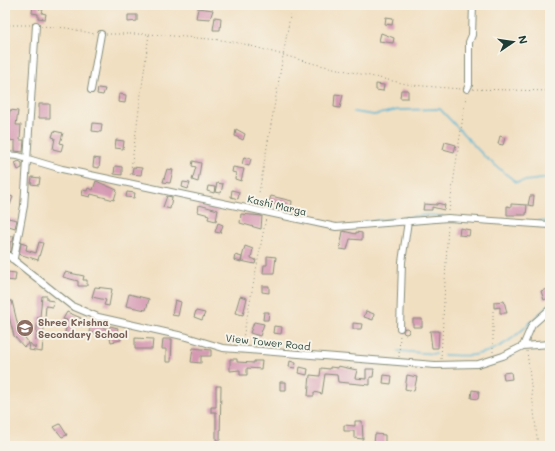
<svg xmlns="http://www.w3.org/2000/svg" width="555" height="451" viewBox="0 0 555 451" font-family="Mali,sans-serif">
  <rect width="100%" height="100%" fill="#f7f3e8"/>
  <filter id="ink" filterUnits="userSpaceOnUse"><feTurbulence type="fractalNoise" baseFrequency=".025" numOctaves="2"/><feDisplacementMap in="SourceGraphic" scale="8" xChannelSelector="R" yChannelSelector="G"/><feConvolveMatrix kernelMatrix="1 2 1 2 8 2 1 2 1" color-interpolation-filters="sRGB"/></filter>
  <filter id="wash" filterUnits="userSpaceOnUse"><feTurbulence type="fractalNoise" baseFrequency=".012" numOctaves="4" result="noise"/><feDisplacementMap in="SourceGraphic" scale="16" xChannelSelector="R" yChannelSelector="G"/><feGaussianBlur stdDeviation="0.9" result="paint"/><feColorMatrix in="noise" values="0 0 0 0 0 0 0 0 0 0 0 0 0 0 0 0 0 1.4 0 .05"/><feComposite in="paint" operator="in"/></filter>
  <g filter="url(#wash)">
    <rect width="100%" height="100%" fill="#f1dfc1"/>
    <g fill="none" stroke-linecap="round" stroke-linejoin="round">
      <!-- stream -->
      <path stroke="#57b5d5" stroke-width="1.5" d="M354,112L374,115L398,110L440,109L485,157L516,182L550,178
        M538,221L550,222
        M549,221L550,214
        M361,222L426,215L443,216
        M398,351L436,354
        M444,355C455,355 467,357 478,354C509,348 528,324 550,304"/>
    </g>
    <g id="blocks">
      <!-- building -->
      <path fill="#d598b2" d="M33,5H39V9L43,10L42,13L46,14L45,19L38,18V14L32,13Z
        M198,8L213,10L210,19L196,18Z
        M128,15H137V21L128,22Z
        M215,17L221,18L220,30H213Z
        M386,17L393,18L392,25L385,24Z
        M381,33L394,38L393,43L379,41Z
        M376,84L384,85L383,91L376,90Z
        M98,88L105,89L103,95L97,94Z
        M401,90H408V98H400Z
        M119,94L126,95L125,103L118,102Z
        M335,94L343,95L340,108L334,107Z
        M39,104H50V118H39Z
        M10,110L18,111L16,125H21L20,140H24L23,152L15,151V141L5,139Z
        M93,123L102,124L101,132L92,131Z
        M236,129L245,134L243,140L235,136Z
        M54,131L63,133L60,143L63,144L61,151L53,149L55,138L52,137Z
        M500,136L505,138L503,145L498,144Z
        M116,140L124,141L123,149L115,148Z
        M445,142L456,145L454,152L443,149Z
        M244,157L251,159L249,166L242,164Z
        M94,158L100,159L99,168L93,167Z
        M19,161L22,163V168L18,170L15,163Z
        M193,161L201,163L198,182L192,180L196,167L192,166Z
        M115,166L122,167V175L114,174Z
        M133,167L142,168L141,175L132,174Z
        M233,167L244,169L241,181L235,179L236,173L232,172Z
        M167,169L173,170L170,183L163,182Z
        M32,177L40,178L39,185L31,184Z
        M96,181L117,190L114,200L91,194L90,197L82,195L83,190L87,191L88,188L93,190Z
        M183,182L190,183L188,189L182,187Z
        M217,183L223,184L221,193L215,192Z
        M208,186L215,187L214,193L207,191Z
        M232,190L239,192L238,199L231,197Z
        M127,192L135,193L134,198L126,197Z
        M5,194L13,197L10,205L5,203Z
        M167,196L172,197L170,209L163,207Z
        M271,196L292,201L291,209L269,202Z
        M530,196H534L533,206L528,205Z
        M437,203L445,205L444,210L432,207V210H423L424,204L437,205Z
        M511,204L527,205L526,215H507V206L511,207Z
        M199,205L218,210L216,221L208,219L209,215L198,212Z
        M241,214L262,216L261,229L240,223Z
        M8,218L17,220L15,228L6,225Z
        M218,223L223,225L220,233L215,232Z
        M460,228L470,230L469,236L459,235Z
        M343,231L356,234V232L362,233V240L350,239L347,250L340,249Z
        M11,236H14L11,252L9,250Z
        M39,242L43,243L38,260L19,254L21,243L27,245L26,250L36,253Z
        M245,246L253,249L251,258L256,260L255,264L241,261Z
        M235,255L242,257L241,262L234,260Z
        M267,256L276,257L274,273H263L264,265H267Z
        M7,272L16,273L15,281L6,280Z
        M65,272L84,276L83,280H87V286H78V281L63,277Z
        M262,286H269V293L262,292Z
        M95,287L112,289L109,306L104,305L106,300L92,297Z
        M550,288V297L544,300L541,291Z
        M129,294L149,299L146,310L126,306Z
        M42,296H47V300L54,301L53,307L46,306L42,352L29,350L30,343L35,349L38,317H40Z
        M240,296L247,298L243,315L235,313Z
        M175,300L181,302L178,316L172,315Z
        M5,301H12L19,330L29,343L24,347L14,336Z
        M504,301L507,313H500V307L494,308V302Z
        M196,311L205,313L202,320L194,317Z
        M366,311L374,314L373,320L364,317Z
        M67,312L81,318L79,324L72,323L70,334L65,333L67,320L63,319Z
        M264,312H269L268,320H263Z
        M413,319H422V327H413Z
        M92,321L101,322L100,327L109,329L110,326L118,328L116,334L120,333L121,340L111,342L110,338L89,332Z
        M254,322L264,324L260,336L250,333Z
        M353,323L362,324L361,329H353Z
        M274,326L282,327L281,334L273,333Z
        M403 331a3 3 0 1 1 6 0a3 3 0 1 1-6 0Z
        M430,331H439L438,348H432Z
        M61,334H68L67,339L61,338Z
        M135,338L153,339L152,349H135Z
        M163,339H172L171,362H166V349H162Z
        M193,348L211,350V356H201V363L191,362Z
        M230,359H237V362L254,363V361H262L261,369L247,368V375H240V370L230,371Z
        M290,361L296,363L295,368L289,367Z
        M338,366L357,370L355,378L366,379V369H374L373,377H370V385L338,382L337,375L325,374L322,394L314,392V396H308L310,375L320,376L321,368L330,369V367L338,368Z
        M300,367L308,369L307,375L299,373Z
        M511,372L512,379L504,380L503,373Z
        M384,375L392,376L391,384L383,383Z
        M407,375L417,377L414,391L405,389Z
        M280,382H286V390H280Z
        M216,386H221L220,440H216V412H211V407H216Z
        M472,390L479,391L478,399L471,398Z
        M355,421H362L363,439L354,438V431H344V425L355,426Z
        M60,424L67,435L62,437L54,427Z
        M375,434L385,435V444L374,443Z"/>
    </g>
  </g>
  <g filter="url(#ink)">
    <use href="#blocks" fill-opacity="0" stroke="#888e7a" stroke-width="1"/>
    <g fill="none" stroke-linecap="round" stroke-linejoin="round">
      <defs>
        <path id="minor" d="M467,89L469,85V42L472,35L473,5
          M91,90L101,34
          M5,155L18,156L62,169L336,227L448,218L550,225
          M5,253L72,306L98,317L187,337L223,348L435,365L478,364L503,356L523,346L550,344
          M12,259L14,258L24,206L36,25
          M400,328L402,262L408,221
          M523,346L532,325L550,309"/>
      </defs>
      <!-- minor casing -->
      <use href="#minor" stroke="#888e7a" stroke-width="8"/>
      <!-- path -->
      <path stroke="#888e7a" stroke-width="1" stroke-dasharray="1 3" stroke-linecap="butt" d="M5,25H30
        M41,26L67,28L95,34
        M106,34H149L130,177
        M149,34L221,40L244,44L315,64L411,85L461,89
        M473,89L550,91
        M257,204L292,5
        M449,211L466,96
        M493,311V353
        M242,343L266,218
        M527,351L538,446
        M399,357L400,334
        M441,359L448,224"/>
      <!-- minor -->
      <use href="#minor" stroke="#fff" stroke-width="6"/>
    </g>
  </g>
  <!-- icons -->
  <defs>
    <symbol id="school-disc" viewBox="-11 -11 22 22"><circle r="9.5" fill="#8d6e63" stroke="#f7f3e8"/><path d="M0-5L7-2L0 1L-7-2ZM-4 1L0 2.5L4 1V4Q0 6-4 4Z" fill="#fff"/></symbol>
  </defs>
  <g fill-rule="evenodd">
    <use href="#school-disc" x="15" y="318" width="20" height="20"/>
  </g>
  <g text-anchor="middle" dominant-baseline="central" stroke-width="4" stroke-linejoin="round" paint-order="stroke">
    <!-- street labels -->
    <g font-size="10" fill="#1f3d34" stroke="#f7f3e8">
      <text transform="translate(277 205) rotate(13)">Kashi Marga</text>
      <text transform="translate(268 342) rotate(6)">View Tower Road</text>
    </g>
    <!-- education labels -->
    <g font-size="10" font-weight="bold" fill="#785e54" stroke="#f7f3e8" text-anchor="start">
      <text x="38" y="322">Shree Krishna<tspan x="38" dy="12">Secondary School</tspan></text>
    </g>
  </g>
  <!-- margin -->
  <rect width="555" height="451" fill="none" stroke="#f7f3e8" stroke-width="20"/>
  <!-- north arrow -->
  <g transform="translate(513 42) rotate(77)" stroke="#f7f3e8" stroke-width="3" paint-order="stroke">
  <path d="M0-3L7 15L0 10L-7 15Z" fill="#1f3d34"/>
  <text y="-6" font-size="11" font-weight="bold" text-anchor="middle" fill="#1f3d34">N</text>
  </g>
</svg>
